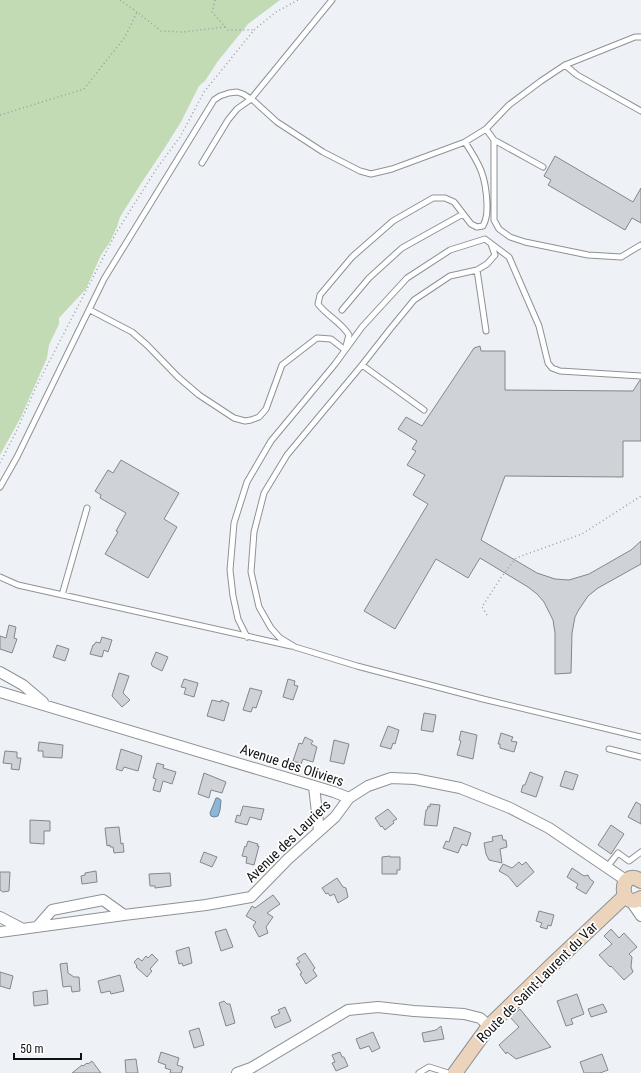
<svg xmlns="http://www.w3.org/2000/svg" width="641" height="1073" viewBox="0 0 641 1073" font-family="'Roboto Condensed',sans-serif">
  <rect width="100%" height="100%" fill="#eef2f6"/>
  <!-- green -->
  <path fill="#c3dbb5" d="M0,0H280L248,24L218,61L205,81L199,86L181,122L164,149L142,182L120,217L117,227L110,242L101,255L86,289L59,318V324L49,345L47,358L21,417L0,455Z"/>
  <!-- water -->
  <path fill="#8eb6d5" stroke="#68849a" d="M216,798H218L221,800L220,810L218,816L214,817L211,816L210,813Z"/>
  <!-- building -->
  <path fill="#cfd2d6" stroke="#84878b" d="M555,156L633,202L641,188V223L632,218L625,230L548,185L551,180L544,176Z
    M480,346L481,351H505V390L633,391L640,380H641V441H623V477L505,476L481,540L537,573L555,579L569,580L589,574L631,550L641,541V564L598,588L588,596L578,611L575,617L572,633L571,673L555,674V633L553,620L544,602L537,594L528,587L480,558L468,578L436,559L395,629L364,611L428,504L413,495L425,475L407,465L416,451L412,449L417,441L398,429L406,417L422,426L474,348Z
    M121,460L179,493L164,519L177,527L148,578L105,554L118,532L116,531L126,513L100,498L101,495L95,491L108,470L113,473Z
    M9,625L16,627L14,638L17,639L12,653L0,649V636L6,638Z
    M102,637L112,640L108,652L104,650L102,657L90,654L93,645H94L96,642L100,643Z
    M57,645L69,649L65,661L53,657Z
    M156,652L168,657L162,671L152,666V665L151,664Z
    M119,673L129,676L123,693L130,700L122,707L112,696Z
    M184,679L198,683L194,697L184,694L186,688L181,687Z
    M288,679L295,681L294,685L298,686L293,700L283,697Z
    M250,688L262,691L256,708L253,707L251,712L243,710Z
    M212,700L221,702V700L229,703L224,721L207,716Z
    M424,713L436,715L433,732L421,730Z
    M388,726L399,730L395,744L393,743L391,749L380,746Z
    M461,731L477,735L473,759L457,755L461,741L459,740Z
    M501,733L513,737L511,741L517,742L514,752L500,748V744H498Z
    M305,737L313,741L311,744L317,747L313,762L303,759L301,764L293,761L299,743L302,744Z
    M334,740L349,744L344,764L330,761Z
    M39,742L63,745L62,758L43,757V751H38Z
    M121,749L142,756L138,771L124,767L122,771L116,769Z
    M5,751L17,752V758H21L19,770L11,769L12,764L3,763Z
    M157,763L164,765L163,768L176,772L172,784L163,781L160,792L153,790L156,779L153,778Z
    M565,771L578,775L573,790L560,786Z
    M530,772L543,777L536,797L521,792L523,785H525Z
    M204,773L226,782L222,793L211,790L209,798L198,794Z
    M636,802L641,805V824L628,817Z
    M430,804L440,805L437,826L424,825L426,810H427L428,806L430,807Z
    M243,806L264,809L261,820L250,817L247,825L235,822L237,815L240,816Z
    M388,809L397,819L393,821L394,823L385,830L382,826L381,827L375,818Z
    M30,820L50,821V831H44V844L30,843Z
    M611,825L624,834L611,854L598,845Z
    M119,827L121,844L123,843L124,852L114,853L113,847H110V845L107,846L105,828Z
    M454,827L471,833L467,846L462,844L458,853L443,848L446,841L449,842Z
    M502,835L503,840H506L507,847L500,849L502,863L489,860L486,854L484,843L493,841L492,837Z
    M248,841L258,844L257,846H259L254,865L246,863L247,857L242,856L245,846L246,847Z
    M204,852L217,857L212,867L200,862Z
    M390,856V857H400V870H397V874H382V857Z
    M519,862L522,865L526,862L534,872L517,887L508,876L499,871L503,864L512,868Z
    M572,868L584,876L588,875L590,879L594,882L586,894L576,888L578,884L567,877Z
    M96,871L97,882L82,884L81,876L85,875V873Z
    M0,872H10L9,891L3,892L0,890Z
    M170,873L171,886L155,888V886H150L149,874Z
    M337,878L343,887L346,888L348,897L338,903L334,894L330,896L328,893L326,894L322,888Z
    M273,895L280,904L267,913L273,917L266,927L268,933L259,937L253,926L256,922L246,916L252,906L255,908Z
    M539,911L554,915L551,926L548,925L547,929L540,927L542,923L536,921Z
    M226,929L233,947L221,951L215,932Z
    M611,929L619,938L624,933L637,947L629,954L632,957L631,967L633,972L624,980L611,966L610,967L599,955L612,944L604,936Z
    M189,947L192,963L183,966L182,963L179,964L176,951Z
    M305,953L315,968L313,970L317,976L306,984L300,974L302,973L296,964L300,962L297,958Z
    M152,954L158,960L150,969L152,971L147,977L136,967L137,966L134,962L138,958L142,961L146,956L148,958Z
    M67,963L68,973L74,977H79L80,991L72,992L71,986L63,987L60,964Z
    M0,972L13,976L10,989L0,986Z
    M120,975L124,991L111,994L110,991L101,993L98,981Z
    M47,990L48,1004L34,1006L33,992Z
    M577,994L584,1014L571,1019L573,1024L566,1026L557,1001Z
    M224,1001L227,1004H230L235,1023L226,1026L219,1003Z
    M603,1004L607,1012L591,1017L588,1009Z
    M285,1007L291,1021L275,1028L271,1017L280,1013L278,1010Z
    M520,1009L551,1047L516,1059L507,1052L506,1054L499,1045L519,1027L510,1017Z
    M441,1026L444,1039L424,1042L422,1033L436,1030Z
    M199,1028L204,1045L194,1048L189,1031Z
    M373,1032L380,1048L372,1052L369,1046L360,1049L356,1039Z
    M161,1052L179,1058L177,1065L183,1067L181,1073H170L171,1070L165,1068L166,1065L158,1062Z
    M340,1052L342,1057H344L348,1066L336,1071L332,1063L335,1062L332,1055Z
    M602,1054L608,1070L600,1073H584L580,1062Z
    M136,1059L138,1073H126L125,1060Z
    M92,1061L101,1073H72L82,1065L83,1066L87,1063L88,1064Z"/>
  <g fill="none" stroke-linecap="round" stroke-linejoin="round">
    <defs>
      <path id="service" d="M565,65L577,75L641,111
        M494,140V220L499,229L510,237L525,242L588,255L621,257L641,245
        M202,163L228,120L237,109L251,99L332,0
        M543,167L494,140L486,129L509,105L541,81L565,65L635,37H641
        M491,244L495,255L487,264L477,270L450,276L414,300L391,328L362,365L287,455L264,493L254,532L251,572L259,607L271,628L280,638L295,647L357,666L483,699L641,737
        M477,270L486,331
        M90,310L132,332L147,345L178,377L199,395L234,418L245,421L251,420L259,417L266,409L282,365L317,338L331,339L345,350L349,335C341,322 327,316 318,304L320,295L352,257L393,221L433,198H445L454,202L471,224L477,227L483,226C487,218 487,213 487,204C486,176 480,165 465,142
        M342,310L369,278L402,248L463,214
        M362,365L424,410
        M0,487L17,457L104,279L214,100L220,96L229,93L237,92L243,94L254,101L277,122L323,152L360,171L371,174L392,169L465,142L486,129
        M0,577L18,585L291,646
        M62,595L87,508
        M247,637L238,619L233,596L230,570L234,523L247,482L271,441L335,364L362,327L407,278L450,250L485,239L509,257L539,326L548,363L552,368L560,371L641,376
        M609,749L641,757
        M607,867L618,853L629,861L641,852
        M419,1073L429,1067L448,1073"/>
      <path id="minor" d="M0,672L23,685L43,702
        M0,692L334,792L349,798
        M314,786L319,831
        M630,900L641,916
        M0,917L21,928
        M37,927L52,910L103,900L124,915
        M0,932L124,915L206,905L251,897L288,859L335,817L349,798L368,786L391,778L415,779L460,788L510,808L549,828L627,881
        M237,1073L251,1068L348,1010L378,1007L414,1011L464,1014L480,1018L489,1026"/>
      <path id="secondary" d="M641,881C618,866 618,912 641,898
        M455,1073L489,1026L553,964L625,896"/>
    </defs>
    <!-- service casing -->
    <use href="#service" stroke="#8e9295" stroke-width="7"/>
    <!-- minor casing -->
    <use href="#minor" stroke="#8e9295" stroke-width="12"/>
    <!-- secondary casing -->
    <use href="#secondary" stroke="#8e9295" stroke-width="16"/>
    <!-- path -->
    <path stroke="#9b9ea1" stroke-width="1.5" stroke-dasharray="1 3" stroke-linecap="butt" d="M120,0L137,12
      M215,0L212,12L228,30H254
      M0,115L84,89L125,37L137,12L161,31L183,32L225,27
      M0,463L17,430L36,387L116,233L157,168L180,137L204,92L254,30L276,12L298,0
      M487,615L482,607L502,576L516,558L582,534L641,496"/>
    <!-- service -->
    <use href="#service" stroke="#fff" stroke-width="5"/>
    <!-- minor -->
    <use href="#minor" stroke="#fff" stroke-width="10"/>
    <!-- secondary -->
    <use href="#secondary" stroke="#ecd4bc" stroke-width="14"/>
  </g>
  <g text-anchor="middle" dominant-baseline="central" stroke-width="3.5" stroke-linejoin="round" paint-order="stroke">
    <!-- street labels -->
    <g font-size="14" fill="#101112" stroke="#fff">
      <text transform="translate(292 765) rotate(18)">Avenue des Oliviers</text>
      <text transform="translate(288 841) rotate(-44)">Avenue des Lauriers</text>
      <text transform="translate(537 982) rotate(-45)">Route de Saint-Laurent du Var</text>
    </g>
  </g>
  <!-- scale -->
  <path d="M14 1053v6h67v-6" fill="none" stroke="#101112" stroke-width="2"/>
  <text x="20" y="1053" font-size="12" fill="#101112" stroke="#ffffff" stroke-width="3" paint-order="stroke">50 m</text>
</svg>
